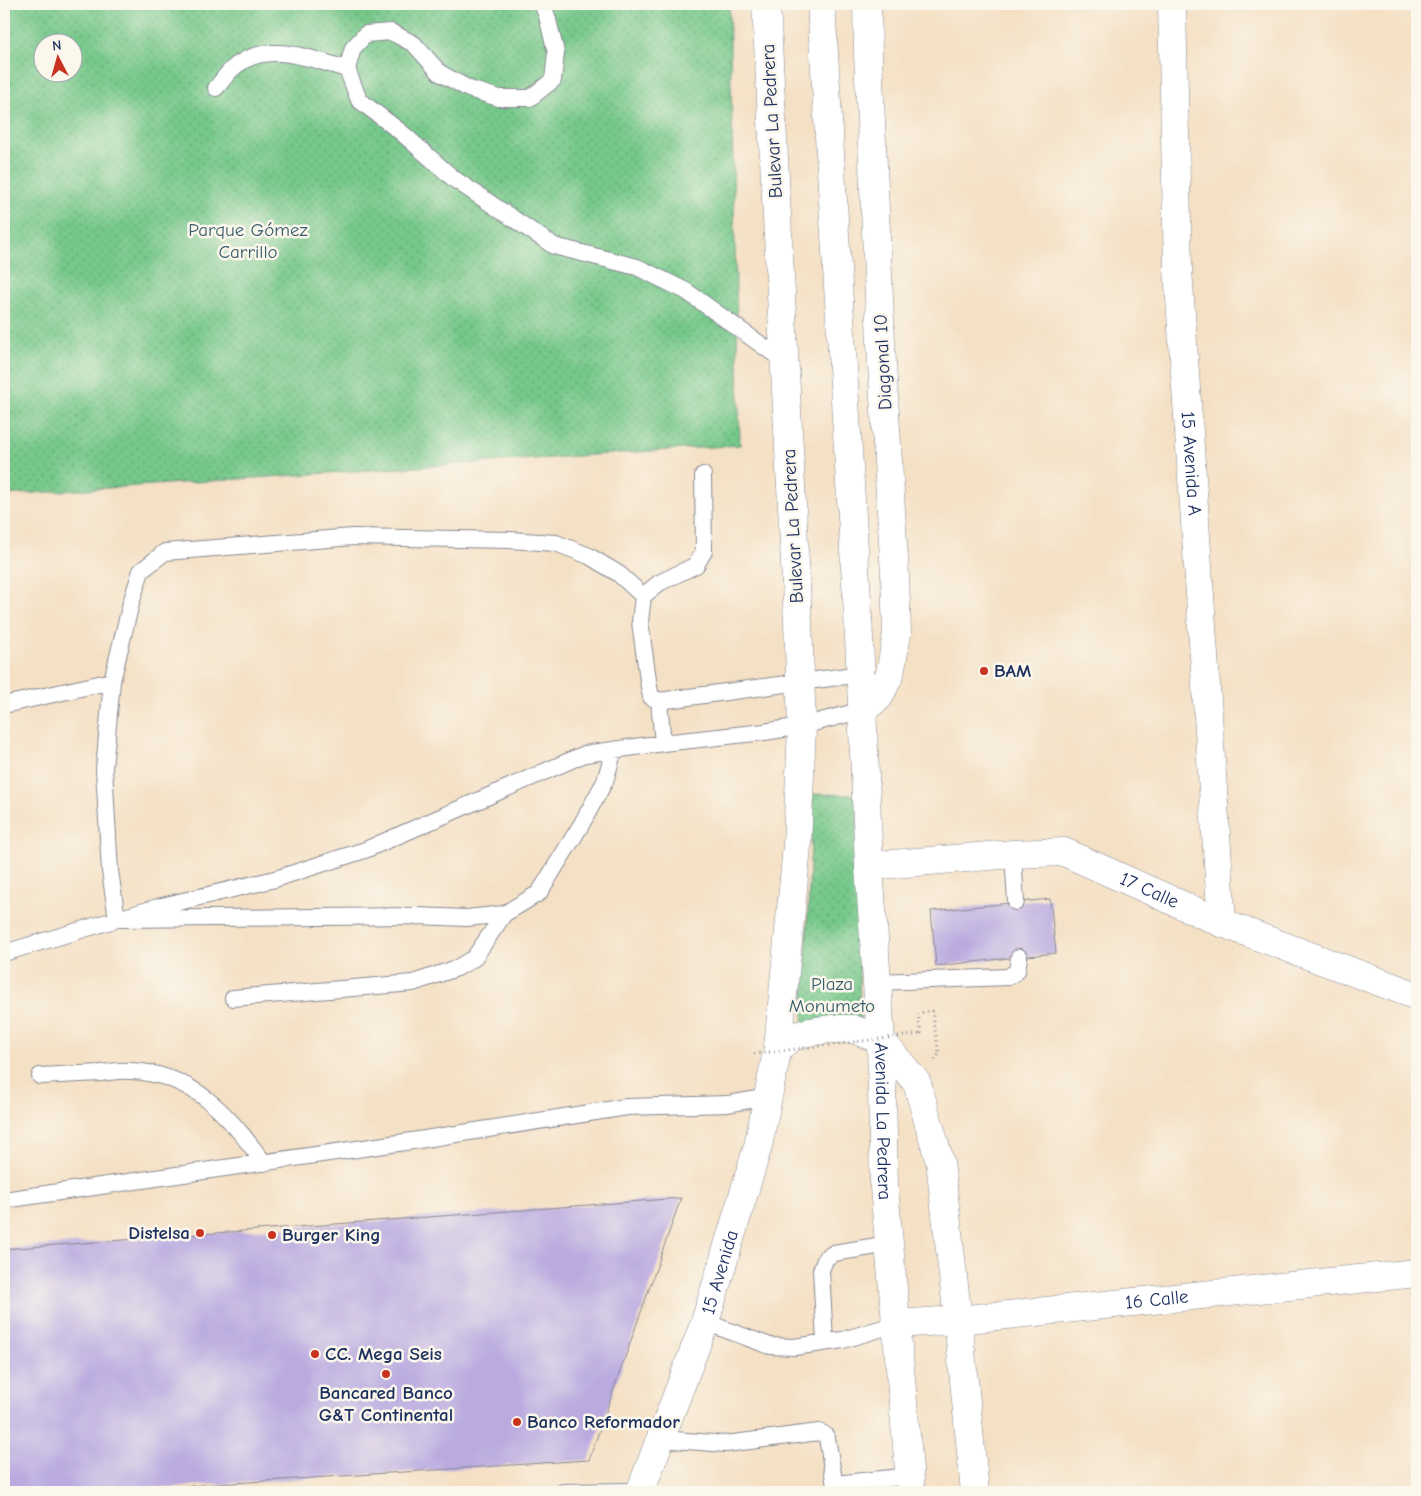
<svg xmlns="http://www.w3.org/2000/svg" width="1421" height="1496" viewBox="0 0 1421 1496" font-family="'Comic Neue',sans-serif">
  <defs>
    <pattern id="park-dots" width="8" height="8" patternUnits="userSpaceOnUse" patternTransform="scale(1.25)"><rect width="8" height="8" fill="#76c88a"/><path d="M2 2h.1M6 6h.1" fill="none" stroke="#60a374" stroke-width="1.8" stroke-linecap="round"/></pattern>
  </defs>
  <rect width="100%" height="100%" fill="#fbf7ec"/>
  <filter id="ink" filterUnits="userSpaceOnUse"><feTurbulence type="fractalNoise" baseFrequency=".02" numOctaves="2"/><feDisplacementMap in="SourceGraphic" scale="10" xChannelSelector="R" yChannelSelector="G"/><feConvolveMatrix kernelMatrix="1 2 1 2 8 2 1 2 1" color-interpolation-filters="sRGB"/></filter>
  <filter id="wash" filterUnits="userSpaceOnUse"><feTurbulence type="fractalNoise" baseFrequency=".0096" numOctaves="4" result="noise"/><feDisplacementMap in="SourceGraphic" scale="20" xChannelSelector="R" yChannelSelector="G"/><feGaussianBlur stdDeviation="1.12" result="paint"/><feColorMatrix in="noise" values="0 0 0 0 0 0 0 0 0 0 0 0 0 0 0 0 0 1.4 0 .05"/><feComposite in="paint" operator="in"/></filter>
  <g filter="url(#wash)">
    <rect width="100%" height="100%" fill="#f4e0c4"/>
    <!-- park -->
    <path fill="url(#park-dots)" stroke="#487c74" fill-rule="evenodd" d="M4,4H729L740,445L4,495ZM42,42H72V72H42Z
      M813,794L857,795L860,1021L803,1025Z"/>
    <g id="blocks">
      <!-- building -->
      <path fill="#baaae0" d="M1050,899L1056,953L936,966L931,911Z
        M681,1198L589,1460L95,1492H4V1249Z"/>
    </g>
  </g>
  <g filter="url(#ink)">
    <use href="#blocks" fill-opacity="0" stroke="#888891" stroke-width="1"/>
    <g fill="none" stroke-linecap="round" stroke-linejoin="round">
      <defs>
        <path id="lane" d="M542,4L547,16L556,53L553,80L530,98H499L469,89L440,73L414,44L391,32L366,34L353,48L347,69L359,100L402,133L454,179L554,246L637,267L686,291L784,361
          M216,88C221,82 226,75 231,70C263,38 311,59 347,69
          M703,475L704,551L696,565L659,583L643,596L640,622L649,687L651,697L659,701L861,674
          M659,701L663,743
          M4,705L112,681
          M614,750L605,781L581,825L539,893L504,914L467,918L416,916L117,919L110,871L104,769L112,681L131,603L141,571L165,552L353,537L509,540L556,543L589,556L619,574L643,596
          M1013,854L1016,902
          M4,953L158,907L275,879L365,850L585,754L663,743L764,732L802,726L863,710
          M877,982L1008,977L1017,971L1019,957
          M233,998L413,983L457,968L474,958L504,914
          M40,1076C60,1075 81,1074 101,1073C111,1072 121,1070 131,1071C195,1074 229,1116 264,1163
          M4,1200L412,1141L627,1107L728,1104L767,1097
          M705,1322L770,1346L794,1347L843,1340L896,1324
          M825,1342L821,1270L826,1258L834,1253L889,1244
          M661,1439L726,1444L819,1432L824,1434L827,1438L836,1492
          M835,1484L910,1476
          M563,1492L641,1491"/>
        <g id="street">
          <path id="s1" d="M1172,4L1178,269L1222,923"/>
          <path d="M863,710L879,697L890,674L897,634L895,575L882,364L868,55L867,4"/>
          <path id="s2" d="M869,866L1013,854L1064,852L1222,923L1417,996"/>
          <path d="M881,1040L917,1083L940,1162L958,1320L975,1492"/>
          <path id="s3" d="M896,1324L958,1320L1417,1273"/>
        </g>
        <g id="primary">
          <path id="s4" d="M821,4L858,615L869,866L881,1040L884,1187L911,1492"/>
          <path d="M778,1047L793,1037L809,1032L831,1029H853L881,1040"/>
          <path id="s5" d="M640,1492L705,1322L758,1146L778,1047L797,846L802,726L798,622L766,4"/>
        </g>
      </defs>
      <!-- lane casing -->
      <use href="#lane" stroke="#888891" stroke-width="18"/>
      <!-- street casing -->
      <use href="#street" stroke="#888891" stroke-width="29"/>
      <!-- primary casing -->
      <use href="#primary" stroke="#888891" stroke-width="29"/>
      <!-- path -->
      <path stroke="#888891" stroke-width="3" stroke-dasharray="1 4" stroke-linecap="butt" d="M921,1034L918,1013L932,1011L939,1054L934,1061"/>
      <!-- lane -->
      <use href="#lane" stroke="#fff" stroke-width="16"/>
      <!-- street -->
      <use href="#street" stroke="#fff" stroke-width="28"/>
      <!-- primary -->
      <use href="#primary" stroke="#fff" stroke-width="28"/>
      <!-- path-bridge -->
      <path stroke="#888891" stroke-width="3" stroke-dasharray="1 4" stroke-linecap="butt" d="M754,1054L921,1034"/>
    </g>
  </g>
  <!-- markers -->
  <g fill="#c8321e" stroke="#fbf7ec" stroke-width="2">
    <circle cx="984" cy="671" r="5"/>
    <circle cx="200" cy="1233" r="5"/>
    <circle cx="272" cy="1235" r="5"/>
    <circle cx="315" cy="1354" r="5"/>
    <circle cx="386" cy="1374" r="5"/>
    <circle cx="517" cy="1422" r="5"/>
  </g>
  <g text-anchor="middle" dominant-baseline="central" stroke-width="5" stroke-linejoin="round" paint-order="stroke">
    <!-- street labels -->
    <g font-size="19" fill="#1b2f5e" stroke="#fbf7ec">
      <text transform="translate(772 121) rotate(-93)">Bulevar La Pedrera</text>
      <text transform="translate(883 362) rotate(-93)">Diagonal 10</text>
      <text stroke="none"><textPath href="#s1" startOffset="460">15 Avenida A</textPath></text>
      <text transform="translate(793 526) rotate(-93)">Bulevar La Pedrera</text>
      <text stroke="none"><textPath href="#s2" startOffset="289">17 Calle</textPath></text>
      <text stroke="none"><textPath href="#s4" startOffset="1119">Avenida La Pedrera</textPath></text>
      <text stroke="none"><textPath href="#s5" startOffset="234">15 Avenida</textPath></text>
      <text stroke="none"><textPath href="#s3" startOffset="262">16 Calle</textPath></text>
    </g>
    <!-- park labels -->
    <g font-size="19" fill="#365d6b" stroke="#fbf7ec">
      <text x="248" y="230">Parque Gómez<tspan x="248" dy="22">Carrillo</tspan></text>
      <text x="832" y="984">Plaza<tspan x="832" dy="22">Monumeto</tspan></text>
    </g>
    <!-- poi labels -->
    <g font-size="19" font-weight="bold" fill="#1b2f5e" stroke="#fbf7ec" text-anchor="start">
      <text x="994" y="671">BAM</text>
      <text x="190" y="1233" text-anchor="end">Distelsa</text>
      <text x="282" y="1235">Burger King</text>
      <text x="325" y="1354">CC. Mega Seis</text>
      <text x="386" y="1393" text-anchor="middle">Bancared Banco<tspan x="386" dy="22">G&amp;T Continental</tspan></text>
      <text x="527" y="1422">Banco Reformador</text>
    </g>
  </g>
  <!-- margin -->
  <rect width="1421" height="1496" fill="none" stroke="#fbf7ec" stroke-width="20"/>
  <!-- north arrow -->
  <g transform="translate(58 58) rotate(354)"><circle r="24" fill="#fbf7ec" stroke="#a1a7b3"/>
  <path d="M0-4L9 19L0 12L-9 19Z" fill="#c8321e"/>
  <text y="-8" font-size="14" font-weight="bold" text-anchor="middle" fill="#1b2f5e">N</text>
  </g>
</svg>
